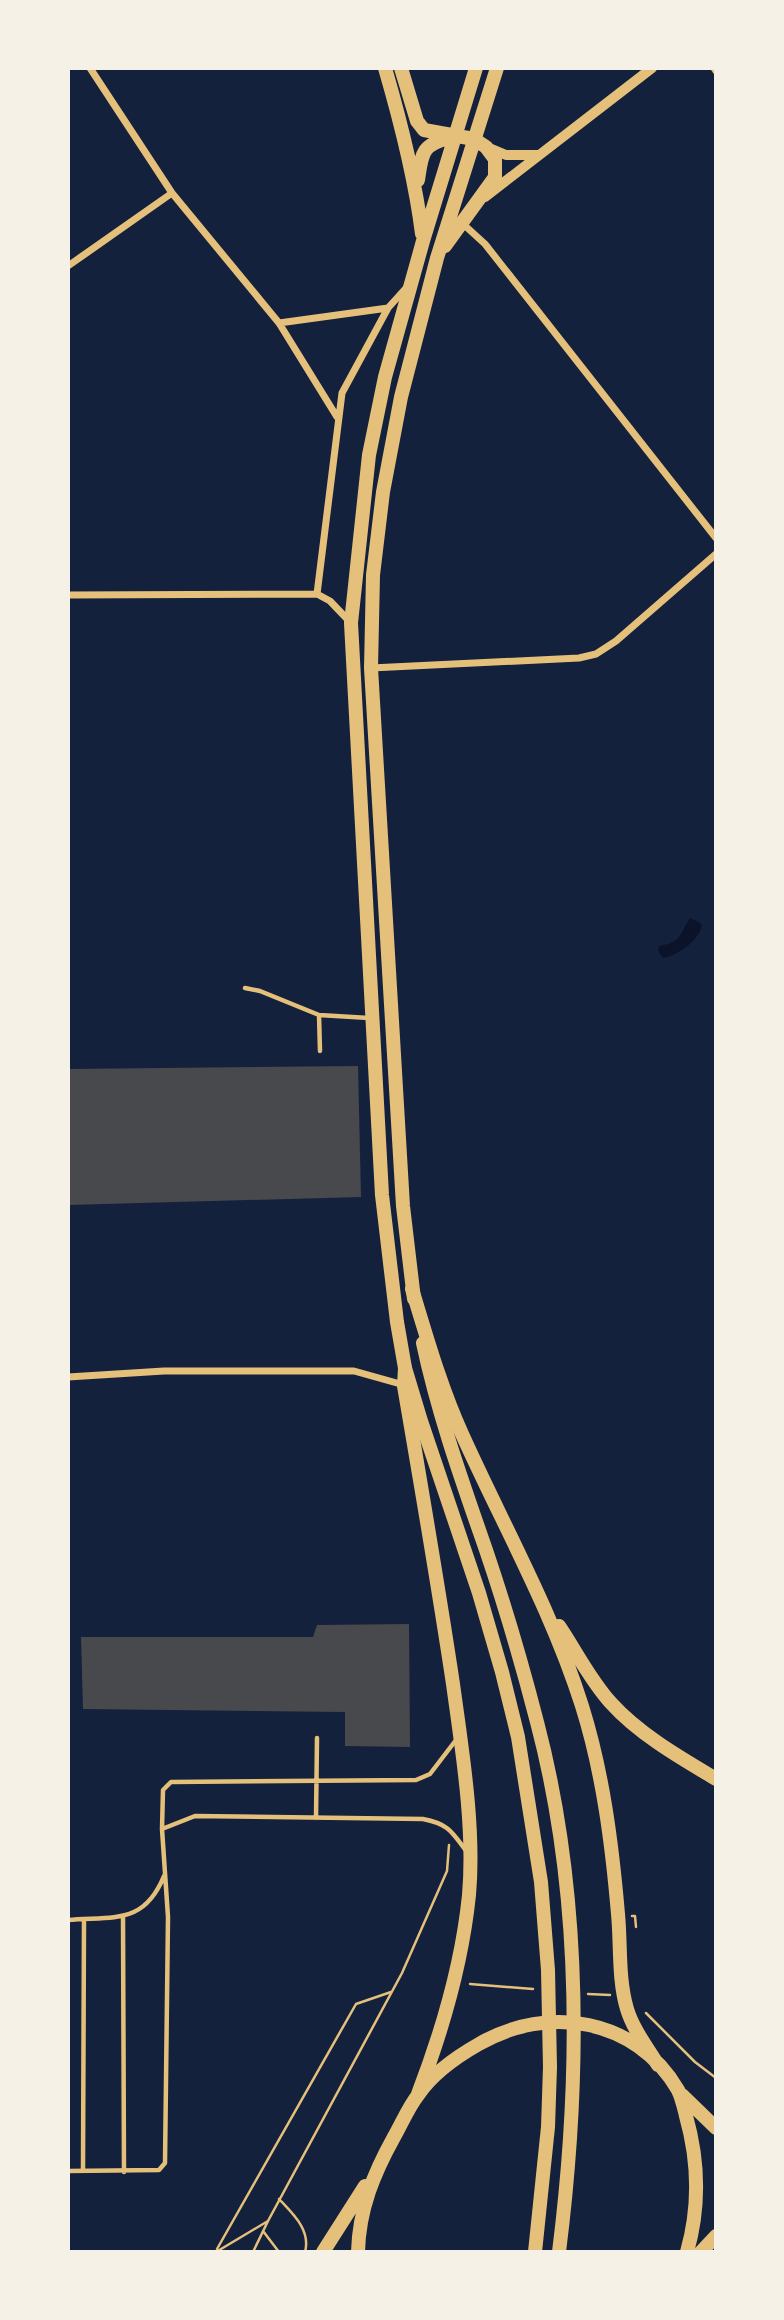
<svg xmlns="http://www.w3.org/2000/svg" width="784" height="2320" viewBox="0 0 784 2320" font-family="Lora,serif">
  <rect width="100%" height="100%" fill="#14213d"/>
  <!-- water -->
  <path fill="#0b132b" d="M690,918L699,922L702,925C699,941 678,955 663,958L658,951L659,946C682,942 679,935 690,918Z"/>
  <!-- building -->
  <path fill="#48494c" d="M358,1066L361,1197L68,1205V1069Z
    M409,1624L410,1747L345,1746V1712L83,1709L81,1637H313L317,1625Z"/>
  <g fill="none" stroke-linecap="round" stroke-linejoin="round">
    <!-- path -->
    <path stroke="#e5c07b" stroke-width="2.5" d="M632,1916H635L636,1927
      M470,1984L533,1989
      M588,1994L610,1995
      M646,2013L695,2062L716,2078
      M279,2199C293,2214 311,2230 305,2252
      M263,2231L279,2252
      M217,2249L356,2004L391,1992
      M216,2252L268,2221L402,1973L447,1871L449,1845
      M253,2252L268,2221"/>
    <!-- service -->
    <path stroke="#e5c07b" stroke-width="4.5" d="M245,988L260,991L319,1015L369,1018
      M319,1015L320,1051
      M316,1818L317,1738
      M162,1829L195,1816L423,1819C449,1824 452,1832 467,1852
      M123,1916L124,2172
      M68,1920C114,1916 144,1925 164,1876
      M68,2171L159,2170L165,2163L168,1917L162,1829L163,1790L171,1782L416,1780L430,1774L456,1740
      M83,2171L84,1919"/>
    <!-- minor -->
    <path stroke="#e5c07b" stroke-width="7" d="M90,68L172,193L279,323L337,417
      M714,68L716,71
      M462,223L485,244L716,538
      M68,266L172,193
      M279,323L388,308
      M317,594L342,393L388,308L407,287
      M68,595L317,594L330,601L351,623
      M371,668L579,658L596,654L616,641L716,554
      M68,1377L164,1371H354L404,1385"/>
    <!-- tertiary -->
    <path stroke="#e5c07b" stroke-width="10" d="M487,147L506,155H538
      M485,197L652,68"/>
    <!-- primary -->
    <path stroke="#e5c07b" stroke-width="14" d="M385,68C401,123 415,177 422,234
      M401,68L417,121L424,130L474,139L486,147L495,159V177L445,246
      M476,68L423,241L385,377L369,455L351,623L382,1195L397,1322L405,1368L421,1421L479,1593L502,1672L518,1737L541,1882L548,1970L550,2067L548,2127L535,2252
      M418,180C422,154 421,145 449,138
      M414,1299L403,1206L371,668L373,575L383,492L401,397L437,258L497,68
      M423,1343C438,1414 462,1481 486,1550C505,1606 522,1664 537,1722C582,1893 581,2077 559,2252"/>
    <!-- trunk -->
    <path stroke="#e5c07b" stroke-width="14" d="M412,1289C427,1338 441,1388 462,1434C503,1525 552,1611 582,1706C603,1773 612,1844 618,1914C621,1945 618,1979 627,2009C633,2029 647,2047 658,2065
      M405,1368L404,1386C421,1485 438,1584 453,1684C462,1750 475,1828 469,1895C462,1964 443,2029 418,2094
      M559,1626C576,1651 590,1680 611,1703C639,1734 679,1757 716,1779
      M682,2095L716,2128
      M323,2252L365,2186
      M358,2252C359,2209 374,2173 394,2137C402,2123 408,2108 418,2095C433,2073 456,2057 479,2044C548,2004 636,2018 678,2090C682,2098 684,2108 686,2116C699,2162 700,2206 687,2252
      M701,2252L716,2236"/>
  </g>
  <!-- border -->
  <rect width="784" height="2320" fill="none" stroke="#f6f1e7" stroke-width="140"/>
</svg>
